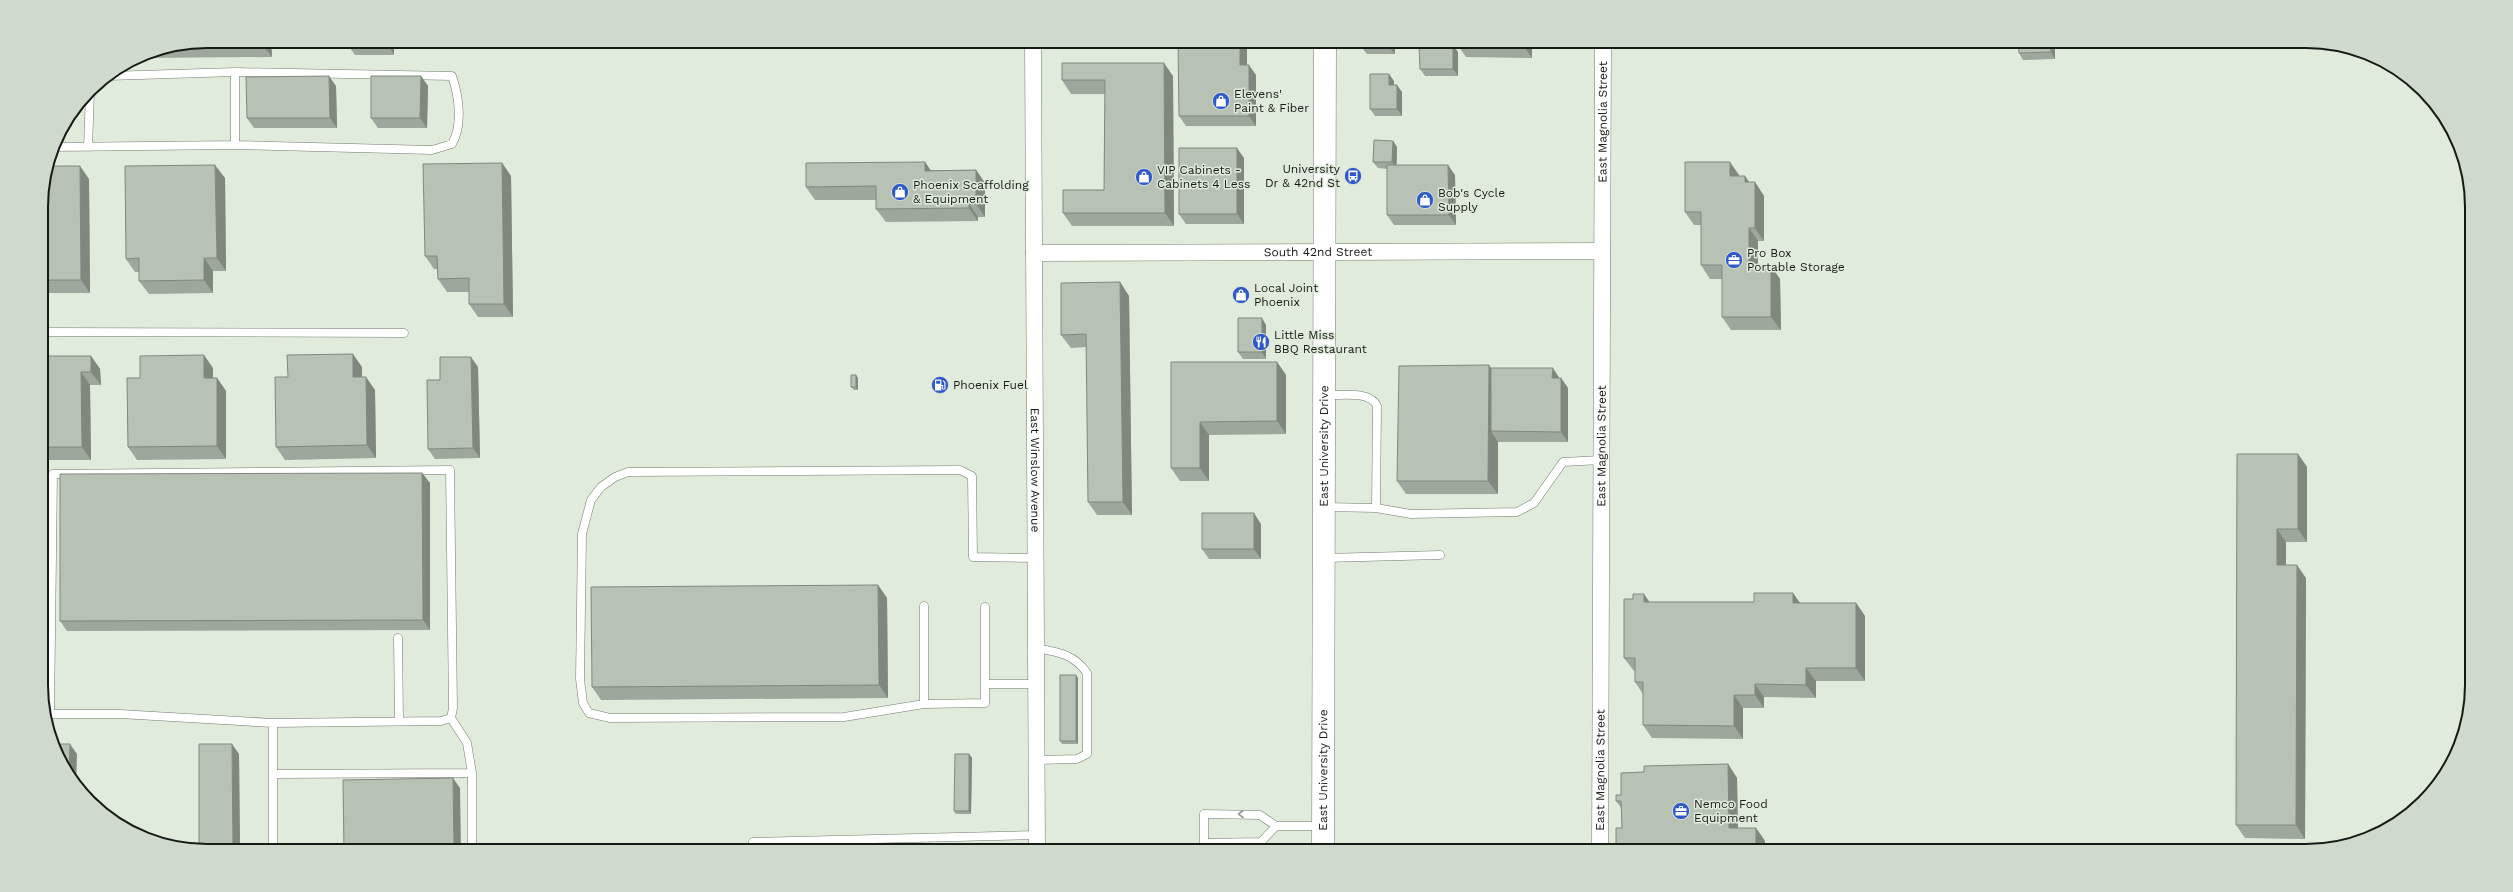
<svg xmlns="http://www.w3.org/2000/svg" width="2513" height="892" viewBox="0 0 2513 892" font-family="'Work Sans',sans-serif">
  <rect width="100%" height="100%" fill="#e0ebdc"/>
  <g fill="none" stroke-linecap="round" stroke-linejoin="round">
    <defs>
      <path id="service" d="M235,72L452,76C459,96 463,125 452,144L432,150L235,145
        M55,147L235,145V72L108,76
        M88,147L90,92
        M42,332L404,333
        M1325,507L1376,508L1377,406C1370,390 1340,396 1325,395
        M1376,508L1411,514L1517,512L1534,503L1563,462L1601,460
        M1325,558L1440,555
        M924,606V704L985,703V684
        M985,607V684H1036
        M398,638L399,721
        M1036,648C1058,652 1074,654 1087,673V754L1077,759L1037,760
        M924,704L844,717L610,718L589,713L583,703L580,679L582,534L591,500L601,487L615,477L628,472L960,470L972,476L973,557L1036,558
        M44,714H120L273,723V851
        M50,714L53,474L450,470L453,708L451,718L441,721L273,723
        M451,718L467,743L472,773V851
        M273,774L472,773
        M1276,826L1261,842L1204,843V814L1260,815L1276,826H1323
        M753,851V842L1037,835"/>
      <g id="minor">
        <path id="s1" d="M1033,41L1037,851"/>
        <path id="s2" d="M1034,253L1602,251"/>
        <path id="s3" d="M1600,851L1603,41"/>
      </g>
      <g id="primary">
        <path id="s4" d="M1323,851L1325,41"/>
      </g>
    </defs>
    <!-- service casing -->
    <use href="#service" stroke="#727c6f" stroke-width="9"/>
    <!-- minor casing -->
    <use href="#minor" stroke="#727c6f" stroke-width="17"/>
    <!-- primary casing -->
    <use href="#primary" stroke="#727c6f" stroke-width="23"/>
    <!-- service -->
    <use href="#service" stroke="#fff" stroke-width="8"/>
    <!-- minor -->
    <use href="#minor" stroke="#fff" stroke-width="16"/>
    <!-- primary -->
    <use href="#primary" stroke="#fff" stroke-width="22"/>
  </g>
  <!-- wall -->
  <path fill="#9da79b" d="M207,41H271L272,57L137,58L144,54Z
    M394,41V55H355L350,48Z
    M1360,41H1395V54H1367L1362,48V45Z
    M1457,41H1532V58L1466,57L1457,44Z
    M2055,41V59L2023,60L2019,53Z
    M1247,47V65L1256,75V126H1186L1179,116Z
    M1458,52V76H1425L1420,69Z
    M421,76L428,86L427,128H378L371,118Z
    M1173,76L1174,226H1072L1063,213L1104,190L1105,94H1071L1062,80Z
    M1394,81V85L1402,92V116H1375L1370,109Z
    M336,86L337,128H254L247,118Z
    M1393,141L1397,147V165L1455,175L1456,225H1394L1387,215V169L1378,168L1373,162Z
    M1244,158V224H1186L1179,214Z
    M925,162L930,170H976L985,183V217H978V221L886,222L876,209V200H815L806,187Z
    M502,163L511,176L513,317H478L469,304V292H447L438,279L437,269H434L425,256Z
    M1739,175V176L1749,182H1755L1764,196V241H1758V266H1771L1780,279L1781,330H1731L1722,317V279H1710L1701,265V225H1694L1685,212Z
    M225,178L226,271H213V293L149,294L139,281V272H135L126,259Z
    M89,179L90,293H45L42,289L41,196Z
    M1120,282L1129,296L1132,515H1097L1088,502L1087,347L1071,348L1061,335Z
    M1266,325V359H1243L1238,352Z
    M42,356H91L100,369L101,385H90L91,460H43Z
    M1171,362H1277L1286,375V434L1209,435V481H1180L1171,468Z
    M362,367V377L375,390L376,458L285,460L276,447L288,377Z
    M478,367L480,458L435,459L428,449L440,380Z
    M213,368V378H217L226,391V459L137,460L128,447L140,378Z
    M1491,368L1561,378L1568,388V442H1498V494H1406L1397,481Z
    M858,378V390H854L851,387Z
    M2237,454H2298L2307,467V542H2286V565L2306,578L2305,839L2245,838L2236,825Z
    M422,473L430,483V630L67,631L60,621Z
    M1261,524V559H1209L1202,549Z
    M878,585L887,598L888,698L601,700L592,687Z
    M1793,593L1800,603H1856L1865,616V681H1816V698L1764,697V708H1743V739L1652,738L1643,725V694L1635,682V671H1634L1624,658L1649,602H1754Z
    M1078,678V744H1062L1060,741Z
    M239,754L240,851H207L203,850L199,845Z
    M969,754L972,758L971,814H956L954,811Z
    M1728,764L1737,778L1738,828H1756L1765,841V851H1616L1622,828V809L1616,801L1621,795L1644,772Z"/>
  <!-- shaded-wall -->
  <path fill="#80887e" d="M262,41H271L272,57L262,44Z
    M390,41H394V55L390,48Z
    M1240,41H1242L1247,47V75L1240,65Z
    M1391,41H1395V54L1390,48Z
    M1523,41H1532V58L1523,45Z
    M2050,41H2055V59L2051,52Z
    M1453,45L1458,52V76L1453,69Z
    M1164,63L1173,76L1174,226L1165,213Z
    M1249,65L1256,75V126L1249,116Z
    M1389,74L1394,81V92L1389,85Z
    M329,76L336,86L337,128L330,118Z
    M421,76L428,86L427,128L420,118Z
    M1397,85L1402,92V116L1397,109Z
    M1393,141L1397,147L1396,169L1392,162Z
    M1237,148L1244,158V224L1237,214Z
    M925,162L934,175L925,171Z
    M1730,162L1739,175V189L1730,176Z
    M502,163L511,176L513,317L504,304Z
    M215,165L225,178L226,271L217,258Z
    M1448,165L1455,175L1456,225L1449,215Z
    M80,166L89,179L90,293L81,280Z
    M976,170L985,183V217L976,204Z
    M1745,176L1754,189L1745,182Z
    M1755,182L1764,196V241L1755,228Z
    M969,204L978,217V221L969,208Z
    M1749,228L1758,241V279L1749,266Z
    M204,258L213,271V293L204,280Z
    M1771,266L1780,279L1781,330L1771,317Z
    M1120,282L1129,296L1132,515L1123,502Z
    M1262,318L1266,325V359L1262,352Z
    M353,354L362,367V390L353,377Z
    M204,355L213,368V391L204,378Z
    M91,356L100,369L101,385L91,372Z
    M471,357L478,367L480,458L473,448Z
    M1277,362L1286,375V434L1277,421Z
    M1489,365L1498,378L1491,431L1498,442V494L1488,481Z
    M1553,368L1560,379L1552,378Z
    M81,372L90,385L91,460L82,447Z
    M856,375L858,378V390L856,387Z
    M366,377L375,390L376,458L367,445Z
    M217,378L226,391V459L217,446Z
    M1561,378L1568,388V442L1561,432Z
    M1200,422L1209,435V481L1200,468Z
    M2298,454L2307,467V542L2298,529Z
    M422,473L430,483V630L423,620Z
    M1254,513L1261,524V559L1254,549Z
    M2277,529L2286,542V578L2277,565Z
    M2297,565L2306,578L2305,839L2296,825Z
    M878,585L887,598L888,698L879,685Z
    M1793,593L1802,606L1793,603Z
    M1644,594L1653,607L1644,602Z
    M1856,603L1865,616V681L1856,668Z
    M1806,668L1816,681V698L1806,685Z
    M1076,675L1078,678V744L1076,741Z
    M1755,684L1764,697V708L1755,695Z
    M1734,695L1743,708V739L1734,726Z
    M70,744L77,754L76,786L69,775Z
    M232,744L239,754L240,851H237L233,845Z
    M969,754L972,758L971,814L969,811Z
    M1728,764L1737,778L1738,841L1729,828Z
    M453,778L460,788L461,851H454Z
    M1756,828L1765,841V851H1756Z"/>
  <!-- building -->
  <path fill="#b7c2b4" stroke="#80887e" d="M207,41H262V44H191Z
    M350,41H390V48H350Z
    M1178,41H1240V65H1249V116H1179Z
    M1362,41H1391L1390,48H1362Z
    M1457,41H1523V45L1457,44Z
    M2018,41H2050L2051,52L2019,53Z
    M1453,45V69H1420L1419,46Z
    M1062,63H1164L1165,213H1063V190H1104L1105,80H1062Z
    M1370,74H1389V85H1397V109H1370Z
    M329,76L330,118H247L246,77Z
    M371,76H421L420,118H371Z
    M1374,140L1393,141L1392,162H1373Z
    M1179,148H1237V214H1179Z
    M925,162V171L976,170V204H969V208L876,209V186L806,187V163Z
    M1685,162H1730V176H1745V182H1755V228H1749V266H1771V317H1722V265H1701V212H1685Z
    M502,163L504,304H469V278L438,279L437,256H425L423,164Z
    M215,165L217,258H204V280L139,281V258L126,259L125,166Z
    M1387,165H1448L1449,215H1387Z
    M49,166H80L81,280H42L41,196Z
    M1120,282L1123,502H1088L1086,334L1061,335V283Z
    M1238,318H1262V352H1238Z
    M353,354V377H366L367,445L276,447L275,377H288L287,355Z
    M204,355V378H217V446L128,447L127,378H140V356Z
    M42,356H91V372H81L82,447H43Z
    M440,357H471L473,448L428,449L427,380H440Z
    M1171,362H1277V421L1200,422V468H1171Z
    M1489,365L1488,481H1397L1399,366Z
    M1491,368H1553L1552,378H1561V432L1491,431Z
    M851,375H856V387H851Z
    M2237,454H2298V529H2277V565H2297L2296,825H2236Z
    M422,473L423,620L60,621V474Z
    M1202,513H1254V549H1202Z
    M878,585L879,685L592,687L591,587Z
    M1754,593H1793V603H1856V668H1806V685L1755,684V695H1734V726L1643,725V682H1635V658H1624V599H1633V594H1644V602H1754Z
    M1060,675H1076V741H1060Z
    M53,744H70L69,775L58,758Z
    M199,744H232L233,845H199Z
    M955,754H969V811H954Z
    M1728,764L1729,828H1756V851H1616V828H1622L1621,801H1616V795H1621V773L1644,772V766Z
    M453,778L454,851H344L343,780Z"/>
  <!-- one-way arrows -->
  <defs><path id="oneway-chevron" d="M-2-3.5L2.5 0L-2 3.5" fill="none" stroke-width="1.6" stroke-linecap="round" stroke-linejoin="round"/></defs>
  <use stroke="#969896" href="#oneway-chevron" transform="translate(1241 814) rotate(-180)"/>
  <!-- icons -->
  <defs>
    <symbol id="shop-disc" viewBox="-11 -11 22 22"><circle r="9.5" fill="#2f59c8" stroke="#e0ebdc"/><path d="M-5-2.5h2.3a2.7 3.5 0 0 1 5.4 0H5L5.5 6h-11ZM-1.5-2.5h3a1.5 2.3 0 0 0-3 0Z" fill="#fff"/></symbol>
    <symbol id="bus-disc" viewBox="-11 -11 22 22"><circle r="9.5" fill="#2f59c8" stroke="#e0ebdc"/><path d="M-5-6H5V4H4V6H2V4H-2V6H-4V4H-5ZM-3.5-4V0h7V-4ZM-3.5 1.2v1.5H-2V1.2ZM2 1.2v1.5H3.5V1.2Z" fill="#fff"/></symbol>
    <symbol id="office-disc" viewBox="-11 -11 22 22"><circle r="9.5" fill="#2f59c8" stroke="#e0ebdc"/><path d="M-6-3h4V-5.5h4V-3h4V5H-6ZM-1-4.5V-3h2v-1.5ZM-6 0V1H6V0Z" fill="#fff"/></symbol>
    <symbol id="restaurant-disc" viewBox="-11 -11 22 22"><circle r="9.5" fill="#2f59c8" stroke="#e0ebdc"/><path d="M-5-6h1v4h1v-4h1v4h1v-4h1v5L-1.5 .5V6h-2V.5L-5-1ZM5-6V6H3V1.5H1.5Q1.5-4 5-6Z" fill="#fff"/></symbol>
    <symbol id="fuel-disc" viewBox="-11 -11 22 22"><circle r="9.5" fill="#2f59c8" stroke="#e0ebdc"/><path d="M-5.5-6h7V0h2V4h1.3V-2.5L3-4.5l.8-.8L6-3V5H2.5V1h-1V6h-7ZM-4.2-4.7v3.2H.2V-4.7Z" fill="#fff"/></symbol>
  </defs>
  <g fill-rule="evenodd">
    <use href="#shop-disc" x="1211" y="91" width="20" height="20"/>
    <use href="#bus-disc" x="1343" y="166" width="20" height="20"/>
    <use href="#shop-disc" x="1134" y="167" width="20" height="20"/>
    <use href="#shop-disc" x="890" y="182" width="20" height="20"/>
    <use href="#shop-disc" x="1415" y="190" width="20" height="20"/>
    <use href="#office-disc" x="1724" y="250" width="20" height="20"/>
    <use href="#shop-disc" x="1231" y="285" width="20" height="20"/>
    <use href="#restaurant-disc" x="1251" y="332" width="20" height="20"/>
    <use href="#fuel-disc" x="930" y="375" width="20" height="20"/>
    <use href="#office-disc" x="1671" y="801" width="20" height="20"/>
  </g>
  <g text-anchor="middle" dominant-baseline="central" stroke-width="3" stroke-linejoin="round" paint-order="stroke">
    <!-- poi labels -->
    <g font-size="12" fill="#161a15" stroke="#e0ebdc" text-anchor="start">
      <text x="1234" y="94">Elevens'<tspan x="1234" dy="14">Paint &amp; Fiber</tspan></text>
      <text x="1340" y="169" text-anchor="end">University<tspan x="1340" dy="14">Dr &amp; 42nd St</tspan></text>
      <text x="1157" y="170">VIP Cabinets -<tspan x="1157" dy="14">Cabinets 4 Less</tspan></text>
      <text x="913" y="185">Phoenix Scaffolding<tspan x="913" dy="14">&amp; Equipment</tspan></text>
      <text x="1438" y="193">Bob's Cycle<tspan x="1438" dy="14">Supply</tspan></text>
      <text x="1747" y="253">Pro Box<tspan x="1747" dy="14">Portable Storage</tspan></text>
      <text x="1254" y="288">Local Joint<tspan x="1254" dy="14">Phoenix</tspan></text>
      <text x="1274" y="335">Little Miss<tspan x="1274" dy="14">BBQ Restaurant</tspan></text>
      <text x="953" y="385">Phoenix Fuel</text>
      <text x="1694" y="804">Nemco Food<tspan x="1694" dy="14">Equipment</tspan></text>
    </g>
    <!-- street labels -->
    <g font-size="12" fill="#161a15" stroke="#e0ebdc">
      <text stroke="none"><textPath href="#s3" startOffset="729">East Magnolia Street</textPath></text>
      <text stroke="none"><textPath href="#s2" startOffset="284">South 42nd Street</textPath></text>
      <text stroke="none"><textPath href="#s4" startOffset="405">East University Drive</textPath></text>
      <text stroke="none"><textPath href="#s3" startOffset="405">East Magnolia Street</textPath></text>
      <text stroke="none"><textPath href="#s1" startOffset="429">East Winslow Avenue</textPath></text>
      <text stroke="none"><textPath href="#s4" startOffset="81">East University Drive</textPath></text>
      <text stroke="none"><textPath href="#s3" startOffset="81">East Magnolia Street</textPath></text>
    </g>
  </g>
  <!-- crop -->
  <path d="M0 0H2513V892H0ZM207 48H2306A159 159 0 0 1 2465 207V685A159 159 0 0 1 2306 844H207A159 159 0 0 1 48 685V207A159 159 0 0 1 207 48Z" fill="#d0dacc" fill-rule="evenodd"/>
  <path fill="none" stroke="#161a15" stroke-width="2" d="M207 48H2306A159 159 0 0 1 2465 207V685A159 159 0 0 1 2306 844H207A159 159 0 0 1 48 685V207A159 159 0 0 1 207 48Z"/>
</svg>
